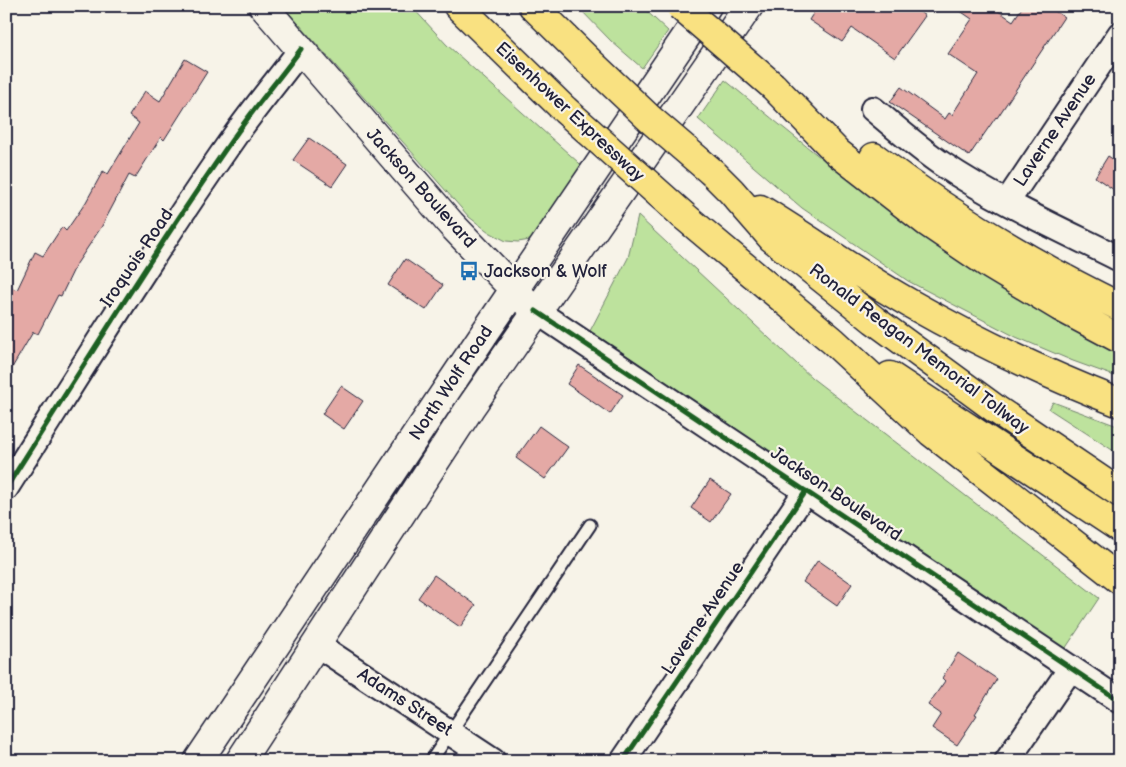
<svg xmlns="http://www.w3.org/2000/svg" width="1126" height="767" viewBox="0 0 1126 767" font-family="'Balsamiq Sans',sans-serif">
  <rect width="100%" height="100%" fill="#f7f3e8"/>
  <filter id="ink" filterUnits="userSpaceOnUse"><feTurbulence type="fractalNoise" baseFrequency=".02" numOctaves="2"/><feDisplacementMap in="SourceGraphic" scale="10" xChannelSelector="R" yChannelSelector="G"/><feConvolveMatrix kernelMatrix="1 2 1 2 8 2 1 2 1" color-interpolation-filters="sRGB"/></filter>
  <g filter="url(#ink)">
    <!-- green -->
    <path fill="#bde29d" stroke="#70826c" d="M283,6H411L447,45L588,171L542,233L530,240L518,242L506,241L489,232L469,217Z
      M577,6H641L668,31L642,68L611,41Z
      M725,80C849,182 975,284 1120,354V378L1073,361L1016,337L908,281L802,208L698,119Z
      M638,216L812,378L1099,598L1065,649L590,331L628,258Z
      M1053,402L1120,427V455L1049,409Z"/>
    <!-- building -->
    <path fill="#e4a9a5" stroke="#22223b" d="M818,6H912L925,16L895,58L852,28L842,42L809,20Z
      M953,6H991L1013,21L1023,6H1047L1064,17L997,118L996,117L969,156L890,102L901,87L945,119L949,113L952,115L978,74L948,54L972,19Z
      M185,59L207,72L164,140L161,137L135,178L129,175L102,226L76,265L61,296L58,295L38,334L33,332L6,378V285L17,290L35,252L43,256L62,227L66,231L86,202L103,171L108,174L139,123L129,116L145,91L160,101Z
      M309,138L347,164L332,186L293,160Z
      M1108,156L1120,164V194L1095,177Z
      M405,259L443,285L426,310L388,285Z
      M579,365L623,395L610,414L567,384Z
      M341,386L363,401L344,429L322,414Z
      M539,426L568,447L545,479L516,458Z
      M710,480L731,494L711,522L691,508Z
      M818,560L852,584L837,606L803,582Z
      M434,575L476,605L460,627L418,598Z
      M958,653L997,679L975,714L977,715L957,745L932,728L941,714L928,705L945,681L942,678Z"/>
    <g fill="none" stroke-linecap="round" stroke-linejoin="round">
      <defs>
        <path id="lane" d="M431,761L590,525"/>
        <path id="street" d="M873,109C896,128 917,147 942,164C997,201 1060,229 1120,259
          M1007,202L1120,34
          M536,311L1120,701
          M6,488C81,370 154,251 234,137C255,107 279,79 301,49
          M316,644L493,761
          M623,761L806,491
          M1007,761L1071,668"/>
        <path id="secondary" d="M263,6L451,224L526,302
          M198,761L486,331L707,6
          M240,761L470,408L749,6"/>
        <path id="highway" d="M458,6L565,110
          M533,6L594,66
          M773,86L838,153L928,223L990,265L1060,307L1120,339
          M874,157C950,215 1034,265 1120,307
          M713,173L731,191L772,238L874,320L997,410L1120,493
          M760,209C811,240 859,275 911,304C978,342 1048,375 1120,403
          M684,216L833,341L931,432L1120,580
          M890,376L1120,528"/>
      </defs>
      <!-- lane casing -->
      <use href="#lane" stroke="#22223b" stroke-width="15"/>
      <!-- street casing -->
      <use href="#street" stroke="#22223b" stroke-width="28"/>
      <!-- secondary casing -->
      <use href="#secondary" stroke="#22223b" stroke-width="31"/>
      <!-- highway casing -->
      <use href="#highway" stroke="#22223b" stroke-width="31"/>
      <!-- lane -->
      <use href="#lane" stroke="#f7f3e8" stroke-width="11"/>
      <!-- street -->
      <use href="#street" stroke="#f7f3e8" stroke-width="24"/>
      <!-- secondary -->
      <use href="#secondary" stroke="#f7f3e8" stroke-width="28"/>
      <!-- highway -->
      <use href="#highway" stroke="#f9e181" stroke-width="28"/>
      <defs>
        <path id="highway-bridge" d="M680,6L773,86
          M594,66L650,119L713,173
          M565,110L684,216"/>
      </defs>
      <!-- highway-bridge casing -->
      <use href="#highway-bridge" stroke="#22223b" stroke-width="31" stroke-linecap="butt"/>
      <!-- highway-bridge -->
      <use href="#highway-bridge" stroke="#f9e181" stroke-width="28"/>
      <defs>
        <path id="cycleway" d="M536,311L1120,701
          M6,488C81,370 154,251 234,137C255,107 279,79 301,49
          M623,761L806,491"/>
      </defs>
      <!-- cycleway casing -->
      <use href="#cycleway" stroke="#f7f3e8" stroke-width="8"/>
      <!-- cycleway -->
      <use href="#cycleway" stroke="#1b5e20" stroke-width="5"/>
    </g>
  </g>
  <!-- icons -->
  <defs>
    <symbol id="bus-bare" viewBox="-9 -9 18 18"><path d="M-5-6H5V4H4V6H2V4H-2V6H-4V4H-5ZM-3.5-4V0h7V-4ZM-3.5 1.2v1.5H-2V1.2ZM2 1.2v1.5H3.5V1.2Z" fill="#1f6fb2" stroke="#f7f3e8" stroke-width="2.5" paint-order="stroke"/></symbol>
  </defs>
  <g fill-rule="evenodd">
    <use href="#bus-bare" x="455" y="257" width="28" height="28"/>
  </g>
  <g text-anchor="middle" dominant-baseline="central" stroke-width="4.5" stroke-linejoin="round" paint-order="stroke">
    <!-- street labels -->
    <g font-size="18" fill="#22223b" stroke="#f7f3e8">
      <text transform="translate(570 112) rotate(43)">Eisenhower Expressway</text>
      <text transform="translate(1055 130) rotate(-56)">Laverne Avenue</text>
      <text transform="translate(421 188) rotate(48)">Jackson Boulevard</text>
      <text transform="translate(137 258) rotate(-56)">Iroquois Road</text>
      <text transform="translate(919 349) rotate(37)">Ronald Reagan Memorial Tollway</text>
      <text transform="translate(451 383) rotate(-56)">North Wolf Road</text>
      <text transform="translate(836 494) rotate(34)">Jackson Boulevard</text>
      <text transform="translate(703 618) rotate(-56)">Laverne Avenue</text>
      <text transform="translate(405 702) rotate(33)">Adams Street</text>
    </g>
    <!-- poi labels -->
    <g font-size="18" fill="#22223b" stroke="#f7f3e8" text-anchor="start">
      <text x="484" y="271">Jackson &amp; Wolf</text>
    </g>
  </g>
  <!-- margin -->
  <rect width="1126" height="767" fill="none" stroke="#f7f3e8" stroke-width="25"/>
  <rect x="12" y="12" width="1101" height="742" fill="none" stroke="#22223b" stroke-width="2" filter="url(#ink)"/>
</svg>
